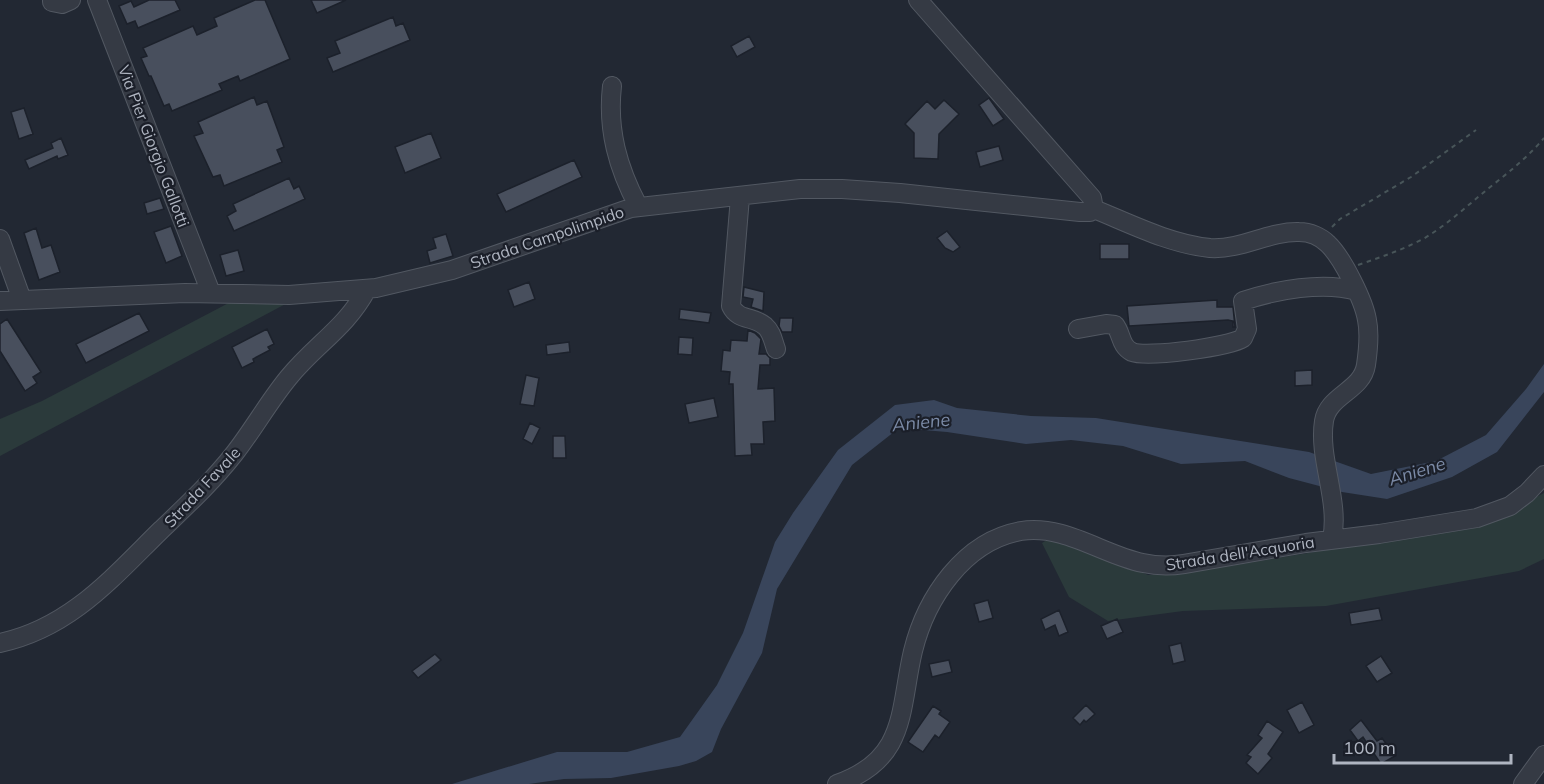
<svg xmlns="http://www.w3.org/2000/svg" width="1544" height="784" viewBox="0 0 1544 784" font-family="Mulish,sans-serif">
  <rect width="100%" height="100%" fill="#222833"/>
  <!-- green -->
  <path fill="#2b3a3b" d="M240,297L293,300L0,456V419L42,401Z
    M1544,493V559L1519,571L1326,606L1183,611L1108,621L1069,597L1042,543L1055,535L1148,575L1187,573L1454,529L1490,521Z"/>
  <!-- water -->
  <path fill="#39455b" d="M1544,364V392L1497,452L1452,477L1387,499L1342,492L1289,478L1245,461L1181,464L1123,446L1071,440L1026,444L947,432L899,428L852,465L777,589L762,653L721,729L712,752L696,761L679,766L611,778L564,779L529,784H452L557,752H627L680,737L717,685L743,633L775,542L793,513L838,450L895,405L934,400L957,408L1031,416L1096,418L1309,452L1371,474L1436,461L1486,435L1526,389Z"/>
  <!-- building -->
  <path fill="#484f5d" stroke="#1c212b" stroke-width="1.5" d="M149,0H175L180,10L138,28L135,21L127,24L119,6L131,1L134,7Z
    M255,0H265L290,59L240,81L238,76L219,84L222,90L172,111L169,104L164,106L151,76H149L141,58L147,56L143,48L193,26L197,35L217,26L214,18Z
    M311,0H346L317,13Z
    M393,17L396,26L403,23L410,40L333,72L327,58L340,53L335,41Z
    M749,36L755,47L737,57L731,46Z
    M254,97L257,105L267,101L284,147L277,150L282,162L224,186L220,175L213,177L194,136L203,133L198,122Z
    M989,98L1004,119L993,126L979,105Z
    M944,100L959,114L939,134L938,159L914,158V133L905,124L927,101L935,109Z
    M24,108L33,134L19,139L11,112Z
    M431,133L441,158L405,173L395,147Z
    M61,138L68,155L58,159L57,156L29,169L25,160L53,148L51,143Z
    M999,146L1003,160L980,167L976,152Z
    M574,160L582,177L506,212L497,194Z
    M289,178L294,189L299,186L305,199L234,231L227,216L236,211L233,204Z
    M160,198L164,209L147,214L144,203Z
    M171,226L182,256L166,263L154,232Z
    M36,228L42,248L51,245L60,272L39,280L24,233Z
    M947,231L960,247L953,252L945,248L937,238Z
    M446,234L453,256L430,263L427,251L436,248L433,238Z
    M1100,244H1129V259H1100Z
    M238,250L244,271L226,276L220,255Z
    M529,282L535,299L514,307L508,290Z
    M744,287L764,292L763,311L751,307L753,299L743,297Z
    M1217,300V307H1233L1235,327H1233V321L1228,320L1129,326L1127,306Z
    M680,309L711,313L709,323L679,319Z
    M139,313L149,331L86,363L76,344Z
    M780,318H793L792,332H782L779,326Z
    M7,319L41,372L33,377L37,383L25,391L0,351V324Z
    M267,329L274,344L268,347L270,350L253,359L254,362L242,368L232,347Z
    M748,330L755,333L761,339L759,354H766L770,358V365H760L758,389L774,388L775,421L763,422L764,444H751L752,455L735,456L733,384H729L730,372L721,371L723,350L730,351L731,340L747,341Z
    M679,337L693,338L692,355L678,354Z
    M569,342L570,352L547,355L546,345Z
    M1312,370V385L1295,386V371Z
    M526,375L539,378L534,406L520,404Z
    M714,398L718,417L689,423L685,404Z
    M530,423L540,428L532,444L523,439Z
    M553,436H565L566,458H553Z
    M988,600L993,618L979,622L974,604Z
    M1379,608L1382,620L1351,625L1349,613Z
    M1059,610L1068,632L1059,636L1055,625L1045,630L1041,619Z
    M1117,619L1123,632L1107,639L1101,626Z
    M1181,643L1185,661L1173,664L1169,646Z
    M435,654L441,660L418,678L412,671Z
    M1381,656L1392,673L1377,682L1366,666Z
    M949,660L952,672L932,677L929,664Z
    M1302,702L1314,725L1299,733L1287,710Z
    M1086,705L1095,714L1086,722L1084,720L1080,725L1073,718Z
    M933,706L941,711L939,714L950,722L939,738L935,735L923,752L908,742Z
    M1361,720L1377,741L1382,738L1395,756L1381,764L1363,737L1358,741L1350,730Z
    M1267,721L1283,732L1268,754L1272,758L1258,774L1246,763L1251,757L1247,755L1262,738L1258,735Z"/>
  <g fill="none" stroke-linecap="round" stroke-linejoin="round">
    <defs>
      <path id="minor" d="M52,0V2L62,4L71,0
        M97,0L211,293
        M918,0L1092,198L1094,209
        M612,86C607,130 618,168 638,206
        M740,197L731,306C738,321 754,316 765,326C772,332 773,341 776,349
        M1094,209C1131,224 1170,244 1210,248C1242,250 1269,231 1299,232C1310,232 1321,237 1328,244C1342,257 1364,301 1367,320C1370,334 1368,351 1366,365C1362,391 1328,395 1324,421C1318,459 1340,500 1332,539
        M0,239L22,300
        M0,301L185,293L289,295L376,288L452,270L631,208L800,189H842L900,193L1080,212H1090L1094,209
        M1078,329L1106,324L1115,325C1122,334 1120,346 1132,352C1147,358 1229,347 1243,338L1247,329L1243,301C1276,290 1323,281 1357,291
        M0,643C70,628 112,578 161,530C186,506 212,482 234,454C253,430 269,401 289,377C316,344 346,328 367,289
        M837,784C908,759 899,710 913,651C926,598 964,541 1021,531C1064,524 1103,555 1143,563C1157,566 1171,566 1184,564L1306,543L1379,534L1477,518L1510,506L1527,493L1544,475
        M1523,784L1544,755"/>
    </defs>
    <!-- minor casing -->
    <use href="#minor" stroke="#525862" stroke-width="20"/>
    <!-- path -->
    <path stroke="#485559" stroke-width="2" stroke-dasharray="4.5 4.5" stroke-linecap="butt" d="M1332,227L1340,219L1411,177L1476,130
      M1358,265C1381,257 1402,250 1423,239C1447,225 1468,205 1489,188C1509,172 1528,157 1544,138"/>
    <!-- minor -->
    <use href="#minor" stroke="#353a44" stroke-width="18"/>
  </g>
  <g text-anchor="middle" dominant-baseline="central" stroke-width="4.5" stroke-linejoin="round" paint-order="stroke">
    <!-- street labels -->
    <g font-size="16" fill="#afb5c1" stroke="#1b1f29">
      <text transform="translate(154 146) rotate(69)">Via Pier Giorgio Gallotti</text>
      <text transform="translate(547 237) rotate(-19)">Strada Campolimpido</text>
      <text transform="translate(202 487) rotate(-47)">Strada Favale</text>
      <text transform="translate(1240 553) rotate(-9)">Strada dell'Acquoria</text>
    </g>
    <!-- water labels -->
    <g font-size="18" font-style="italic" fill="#7b8aa6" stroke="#1b1f29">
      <text transform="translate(921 422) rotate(-6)">Aniene</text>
      <text transform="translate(1417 471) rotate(-17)">Aniene</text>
    </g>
  </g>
  <!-- scale -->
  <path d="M1334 754v9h177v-9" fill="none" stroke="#afb5c1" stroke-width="3"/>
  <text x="1343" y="754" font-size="18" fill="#afb5c1" stroke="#1b1f29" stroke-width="4.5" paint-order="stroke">100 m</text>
</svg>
